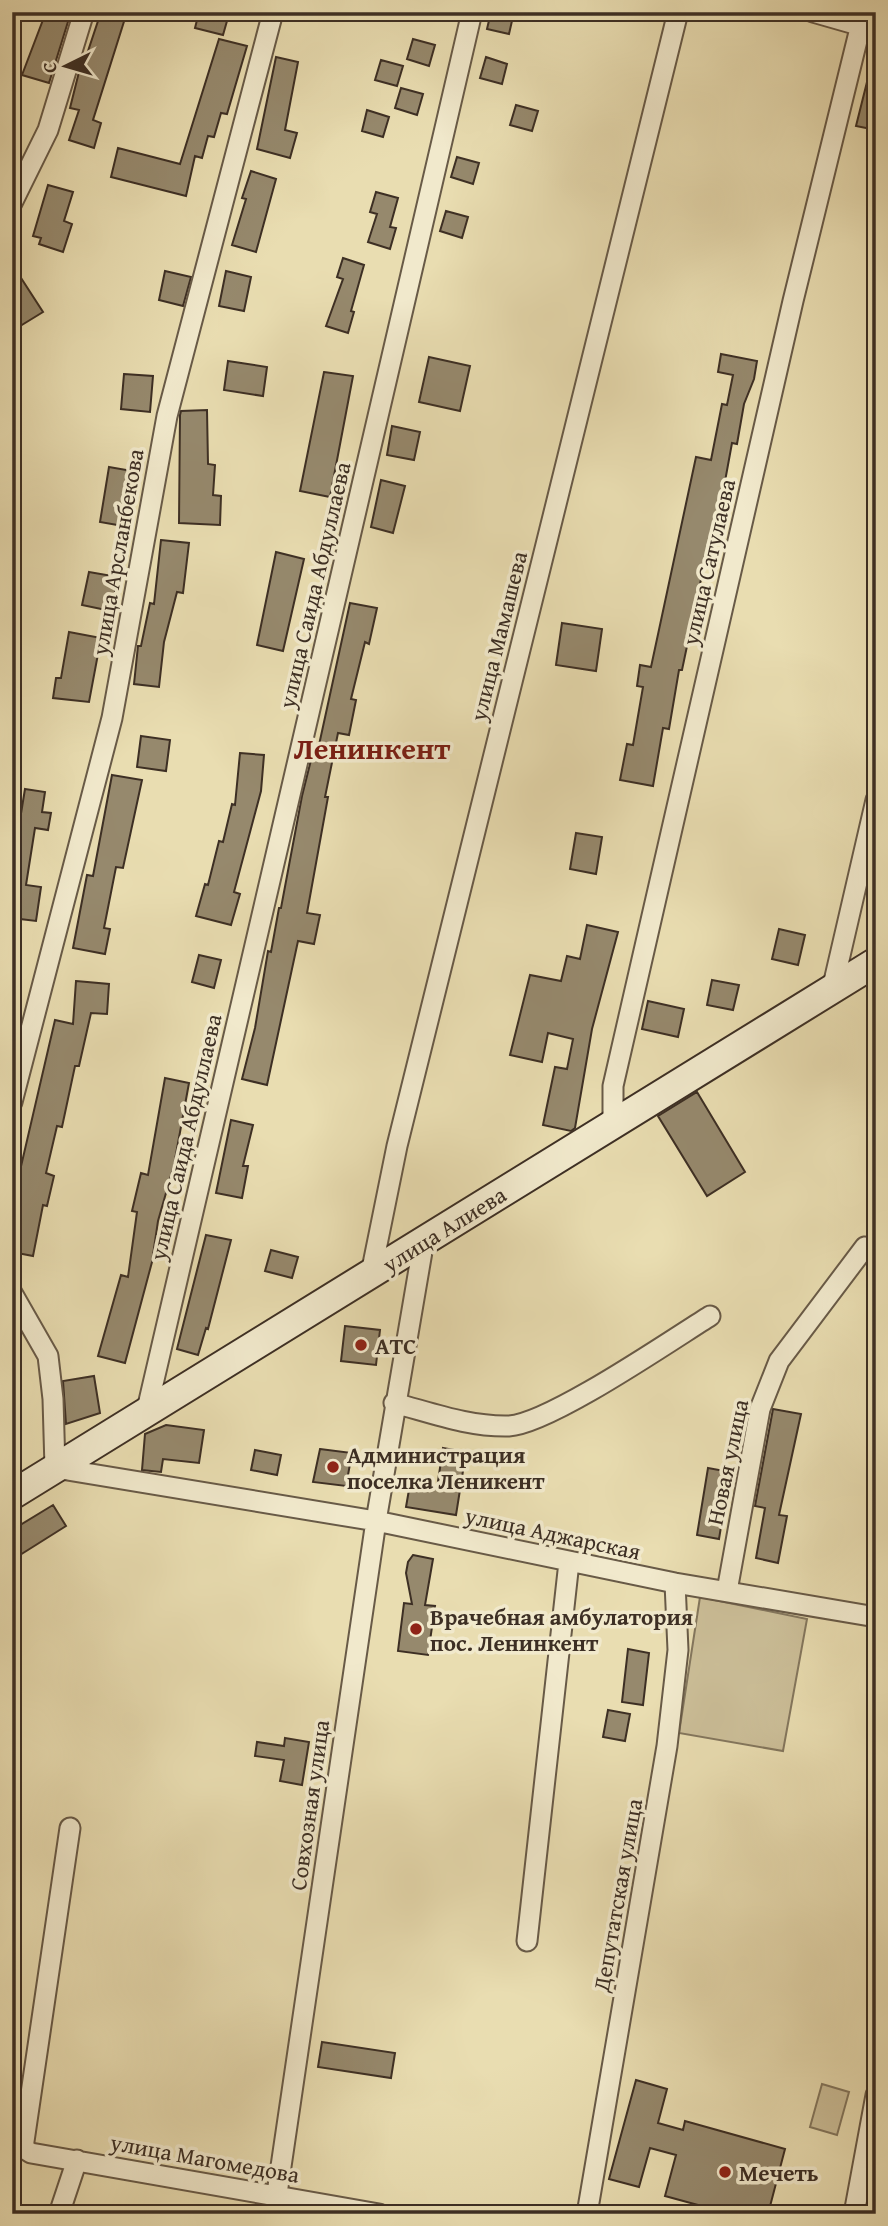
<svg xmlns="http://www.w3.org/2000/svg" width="888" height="2226" viewBox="0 0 888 2226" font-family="'Gentium Book Plus',serif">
  <rect width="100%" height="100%" fill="#e9ddb1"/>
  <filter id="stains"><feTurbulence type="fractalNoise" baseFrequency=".00286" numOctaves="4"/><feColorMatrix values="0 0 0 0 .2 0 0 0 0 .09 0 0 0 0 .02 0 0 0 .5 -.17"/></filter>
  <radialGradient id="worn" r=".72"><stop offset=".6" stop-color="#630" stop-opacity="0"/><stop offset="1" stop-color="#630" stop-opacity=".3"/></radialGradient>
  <!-- green -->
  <path fill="#ccbf99" stroke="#84775e" stroke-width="2" d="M700,1597L807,1619L783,1751L679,1733Z
    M822,2084L849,2092L837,2135L810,2127Z"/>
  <!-- building -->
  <path fill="#96896d" stroke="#3d2f24" stroke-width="2" d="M46,12H71L49,83L22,75Z
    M101,12H127L93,120L101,123L94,148L69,140L79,110L70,108L82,60L88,51Z
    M199,12L229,14L223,35L195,28Z
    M491,12H514L509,34L487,29Z
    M219,39L247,46L227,114L221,113L214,137L208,136L202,158L195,156L186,196L111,177L118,148L180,164Z
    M413,39L435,45L429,66L407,59Z
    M276,57L298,62L285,130L297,133L290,158L257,149Z
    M486,57L507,64L502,84L480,78Z
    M381,60L403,66L397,86L375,80Z
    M871,66H876V130L856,126Z
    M401,88L423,94L417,115L395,108Z
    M516,105L538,111L532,131L510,125Z
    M367,110L389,117L383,137L362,131Z
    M457,157L479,163L473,184L451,177Z
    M251,171L276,179L256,252L232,245L246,199L242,198Z
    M48,185L73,192L64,221L72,224L63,252L39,244L41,238L33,236Z
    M376,192L398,198L390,227L396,228L390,249L368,242L377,214L370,212Z
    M446,211L468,217L462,238L440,231Z
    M343,258L364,265L351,311L354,312L348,333L326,326L343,279L337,277Z
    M12,264L43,312L12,331Z
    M165,271L191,277L183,306L159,300Z
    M226,271L251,277L244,311L219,306Z
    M721,354L757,361L754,379L744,404L737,444L732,443L713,547L708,546L682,670H679L669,729L663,728L653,786L620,780L627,744L633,745L643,687L637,686L640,665L651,667L696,457L711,460L722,404L727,405L733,375L718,372Z
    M429,357L470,366L460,411L419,402Z
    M228,361L267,367L263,396L224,390Z
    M324,372L353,376L330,497L300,491Z
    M124,374L153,376L150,412L121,409Z
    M207,410L208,464L215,465L213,495L221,496L220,525L179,523L180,415L181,411Z
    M392,426L420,432L414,460L387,455Z
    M109,467L138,472L129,527L100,522Z
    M381,480L405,486L393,533L371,527Z
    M161,540L189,543L183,593L177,592L164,642L159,687L134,684L138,646H141L150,603L154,604Z
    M276,552L304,559L283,651L257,645Z
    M89,572L118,577L111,611L82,605Z
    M350,603L377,608L369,644L365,642L351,699L356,700L349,735L338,733L325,797H328L307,913L320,915L314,944L298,941L267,1085L242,1079L255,1028L268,951L271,952L279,908H281L302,796L315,744L319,745Z
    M562,623L602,629L596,671L556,665Z
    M69,632L101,638L89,702L53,698L56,678H61Z
    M141,736L170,740L166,771L137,767Z
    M240,753L264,755L261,791L234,892L240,894L231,925L196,916L205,884L208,885L219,841L223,842L232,804L235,805Z
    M112,775L142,780L123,868L116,867L104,928L110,929L105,954L73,948L87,875L93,876Z
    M25,789L45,792L42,812L51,813L48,830L35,828L26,885L41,887L36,921L12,918V837L17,838Z
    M576,833L602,837L596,874L570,869Z
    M587,925L618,932L592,1029L575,1128L571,1131L543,1125L555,1067L567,1069L573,1039L548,1033L542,1062L510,1055L530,975L561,981L567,956L580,959Z
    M779,929L805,935L798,965L772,959Z
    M199,955L221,960L214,988L192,982Z
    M712,980L739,985L733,1010L707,1005Z
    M76,981L109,984L107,1014L91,1013L79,1066H75L62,1127L57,1126L46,1173L54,1176L47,1206L43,1205L33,1256L12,1252V1205L55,1020L73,1024Z
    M648,1001L684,1009L678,1037L642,1029Z
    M165,1078L189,1083L174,1165L158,1221L152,1262L125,1363L98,1356L121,1275L128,1277L137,1212L132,1211L141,1173L148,1175Z
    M697,1092L745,1172L707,1196L658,1116Z
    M231,1120L253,1125L243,1166H248L242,1198L216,1193Z
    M206,1235L231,1240L208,1329L206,1328L198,1355L177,1349Z
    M271,1250L298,1257L292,1278L265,1271Z
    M345,1326L380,1330L376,1365L341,1361Z
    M94,1376L100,1413L66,1424L63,1381Z
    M773,1409L801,1414L779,1515L787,1516L778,1563L756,1558L765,1508L755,1506Z
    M166,1425L204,1430L199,1463L163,1459L161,1472L142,1470L145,1434Z
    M443,1448L466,1452L456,1515L406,1507L410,1484L437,1488Z
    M320,1449L352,1453L346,1486L313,1482Z
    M255,1450L281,1455L277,1475L251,1470Z
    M708,1468L730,1472L719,1539L697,1535Z
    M53,1505L66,1526L12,1560V1530Z
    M413,1555L433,1559L425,1605L435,1606L428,1655L398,1651L404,1603L412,1604L406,1573L408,1562Z
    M628,1649L649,1653L643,1705L622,1702Z
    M608,1710L630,1714L625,1741L603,1737Z
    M285,1738L309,1742L302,1785L280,1781L284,1760L255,1756L257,1742L284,1746Z
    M322,2042L395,2053L391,2078L318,2067Z
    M636,2080L667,2089L658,2123L683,2130L685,2121L785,2149L768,2214H731L665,2196L676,2155L650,2148L639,2187L609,2179Z"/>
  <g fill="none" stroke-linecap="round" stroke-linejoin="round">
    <defs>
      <path id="street" d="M813,12L876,30
        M12,203L48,130L84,12
        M832,990L876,800
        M12,1102L112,718L167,416L273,12
        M613,1126V1086L793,301L864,12
        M371,1274L397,1146L678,12
        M12,1293L48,1356L53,1399L55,1468L376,1521L675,1583L876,1617
        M394,1403C432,1413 469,1427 509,1426C549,1424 670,1341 710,1316
        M146,1414L472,12
        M727,1591L760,1409L779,1361L865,1247
        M70,1828L23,2148L31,2153L379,2214
        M527,1941L569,1562
        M59,2214L77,2160
        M274,2214L376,1521L424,1240
        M587,2214L667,1746L678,1650L675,1583
        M854,2214L876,2095"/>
      <path id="secondary" d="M12,1495L876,962"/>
    </defs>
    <!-- street casing -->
    <use href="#street" stroke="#685a47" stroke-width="23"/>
    <!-- secondary casing -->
    <use href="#secondary" stroke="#3d2f24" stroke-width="32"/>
    <!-- street -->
    <use href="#street" stroke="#f1e9cc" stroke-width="19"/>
    <!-- secondary -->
    <use href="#secondary" stroke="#f1e9cc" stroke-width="28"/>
  </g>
  <!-- markers -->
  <g fill="#8f2418" stroke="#f1e9cc" stroke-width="2.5">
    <circle cx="361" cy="1345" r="7"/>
    <circle cx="333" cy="1467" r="7"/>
    <circle cx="416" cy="1629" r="7"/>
    <circle cx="725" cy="2172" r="7"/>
  </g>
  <g text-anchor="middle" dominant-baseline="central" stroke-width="7" stroke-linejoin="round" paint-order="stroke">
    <!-- street labels -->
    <g font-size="23" fill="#3d2f24" stroke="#f1e9cc">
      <text transform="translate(117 552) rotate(-80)">улица Арсланбекова</text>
      <text transform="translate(708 562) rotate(-77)">улица Сатулаева</text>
      <text transform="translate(314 585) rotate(-77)">улица Саида Абдуллаева</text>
      <text transform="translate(498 636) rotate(-76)">улица Мамашева</text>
      <text transform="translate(185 1137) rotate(-77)">улица Саида Абдуллаева</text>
      <text transform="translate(444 1229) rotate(-32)">улица Алиева</text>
      <text transform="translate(727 1462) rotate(-78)">Новая улица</text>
      <text transform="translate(553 1533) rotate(12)">улица Аджарская</text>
      <text transform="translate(309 1805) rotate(-82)">Совхозная улица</text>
      <text transform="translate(617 1895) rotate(-80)">Депутатская улица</text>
      <text transform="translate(205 2158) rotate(10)">улица Магомедова</text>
    </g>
    <!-- poi labels -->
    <g font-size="23" font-weight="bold" fill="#3d2f24" stroke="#f1e9cc" text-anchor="start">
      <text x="375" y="1345">АТС</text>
      <text x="347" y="1454">Администрация<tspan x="347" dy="26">поселка Леникент</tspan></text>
      <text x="430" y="1616">Врачебная амбулатория<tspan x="430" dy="26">пос. Ленинкент</tspan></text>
      <text x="739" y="2172">Мечеть</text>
    </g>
    <!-- district labels -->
    <g font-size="30" font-weight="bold" fill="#7a1f14" stroke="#f1e9cc">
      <text x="372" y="748">Ленинкент</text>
    </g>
  </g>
  <!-- margin -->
  <rect width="888" height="2226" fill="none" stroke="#e9ddb1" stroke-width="42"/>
  <rect x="14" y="14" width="860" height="2198" fill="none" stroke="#3d2f24" stroke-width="3.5"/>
  <rect x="21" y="21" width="846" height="2184" fill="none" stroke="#3d2f24" stroke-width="2"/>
  <!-- north arrow -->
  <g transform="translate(66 66) rotate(265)" stroke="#f1e9cc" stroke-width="5" paint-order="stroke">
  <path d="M0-5L12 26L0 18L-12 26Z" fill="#3d2f24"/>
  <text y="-10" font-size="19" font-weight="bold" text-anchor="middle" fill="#3d2f24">С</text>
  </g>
  <rect width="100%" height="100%" filter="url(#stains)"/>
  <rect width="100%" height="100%" fill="url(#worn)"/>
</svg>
